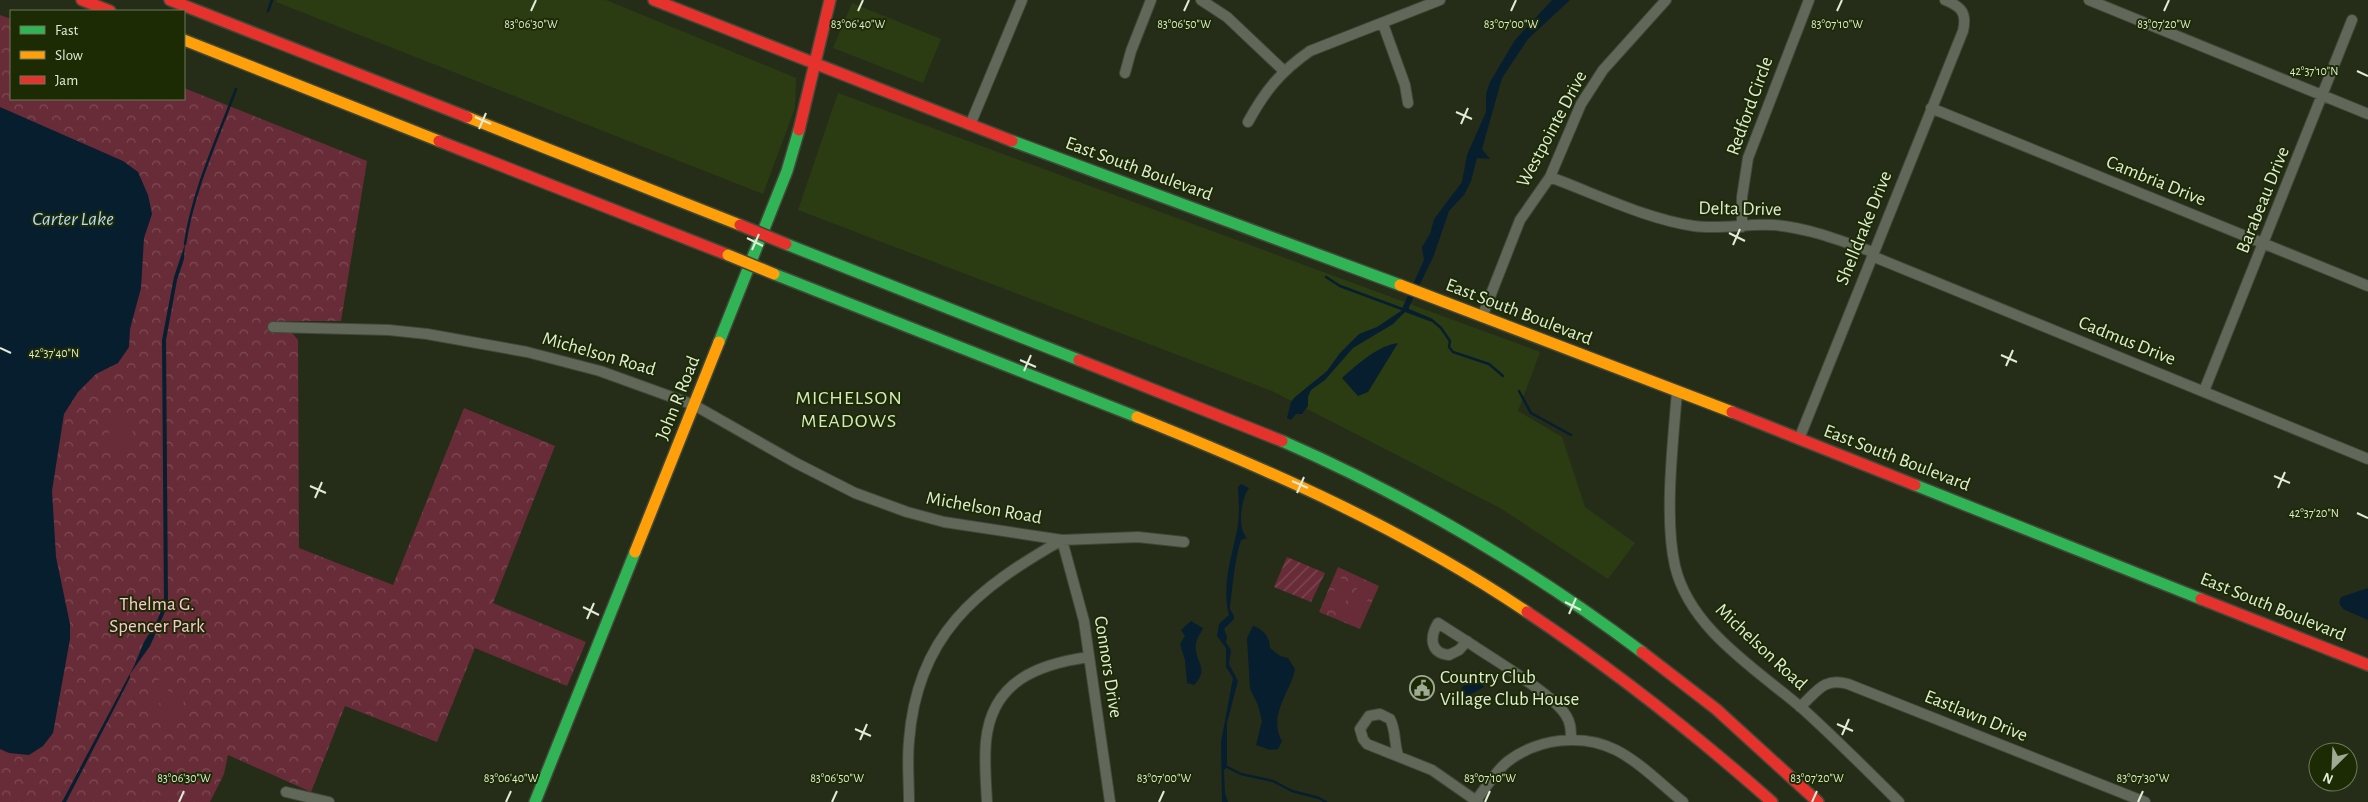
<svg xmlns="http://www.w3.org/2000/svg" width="2368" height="802" viewBox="0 0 2368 802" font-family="'Alegreya Sans',sans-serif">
  <defs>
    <pattern id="park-crowns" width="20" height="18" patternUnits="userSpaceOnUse" patternTransform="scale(1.25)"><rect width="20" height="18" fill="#682c38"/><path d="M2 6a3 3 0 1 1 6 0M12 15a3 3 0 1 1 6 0" fill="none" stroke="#7d4b54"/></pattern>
    <pattern id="garden-furrows" width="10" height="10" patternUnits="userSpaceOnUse" patternTransform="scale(1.25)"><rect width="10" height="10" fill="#682c38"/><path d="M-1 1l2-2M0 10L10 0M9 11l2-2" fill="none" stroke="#7d4b54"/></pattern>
  </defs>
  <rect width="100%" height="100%" fill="#252d18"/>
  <!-- built -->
  <path fill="#2b3c12" d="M277,0H606L796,78L795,108L763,194L276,2Z
    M852,3L941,39L923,83L833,48Z
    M838,93L1540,352L1518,411L1562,437L1585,507L1635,543L1608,579L1500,508L1272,391L798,210Z"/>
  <!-- park -->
  <path fill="url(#park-crowns)" d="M0,15L11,19V99H184V88L367,161L341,321H282L298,340L299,548L393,585L464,408L555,446L493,603L586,642L567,686L475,648L437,742L345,706L311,792L228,755L224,774L210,802H0Z
    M1338,567L1379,586L1360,629L1319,612Z"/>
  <!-- garden -->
  <path fill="url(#garden-furrows)" d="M1287,557L1325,573L1311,602L1274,587Z"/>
  <!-- pitch -->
  <path fill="#682c38" d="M111,415L134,417L131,449L108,446Z
    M1340,578L1353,584L1341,613L1327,607Z
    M1358,586L1371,592L1358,620L1345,615Z
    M158,679L170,687L153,713L141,705Z
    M174,690L186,698L169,724L157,716Z"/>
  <!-- water -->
  <path fill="#071e2f" d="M1552,0H1570L1528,39L1502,78L1482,149L1490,159L1477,158L1471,181L1464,195L1449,211L1434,255L1409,307V309L1433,319L1432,322L1405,312L1393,324L1353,348L1325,380L1311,390L1308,397V406L1302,414H1296L1291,420L1287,418L1291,402L1295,397L1327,371L1340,353L1359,334L1377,327L1401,311L1424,260L1422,247L1430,234L1434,219L1462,182L1467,155L1486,112V94L1490,82L1515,40Z
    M0,107L123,161L138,172L148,195L152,214L144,238L141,288L130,329L129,347L118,363L96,374L78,392L64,414L52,491L56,557L70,624V639L53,733L43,746L29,755L9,753L0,749Z
    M185,244L184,259L177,280L166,340L168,605L150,646L130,674V678L66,802H62L134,666L144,642L156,623L164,604L162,340L174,277Z
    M1398,343L1368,392L1358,396L1342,378C1358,364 1377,346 1398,343Z
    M1241,484L1249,488C1241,499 1237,528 1247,538L1241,540L1240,543C1234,564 1233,585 1230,606C1229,612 1235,613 1234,619L1224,629L1227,637L1226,642L1231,650L1229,664L1238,681L1227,723V767L1224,770L1225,794L1228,802H1222L1221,742L1233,678L1226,667V648L1217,636L1219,624L1229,615C1222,588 1230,562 1236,535C1240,521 1239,502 1238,487Z
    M2368,588V620L2343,609L2339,603L2341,597Z
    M1191,621L1203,628C1201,633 1197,638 1196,643C1193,662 1211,667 1194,685L1187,683L1185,660L1180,644L1185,636L1181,630Z
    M1253,626C1263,629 1270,637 1270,648L1280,656L1288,658L1295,669C1291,692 1267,715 1282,741L1278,749L1270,750L1256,745L1262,721L1258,705L1250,689L1247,638Z
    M1478,678L1484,687L1464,698L1460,692L1462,687Z"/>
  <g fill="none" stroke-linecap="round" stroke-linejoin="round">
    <!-- stream -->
    <path stroke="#071e2f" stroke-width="2.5" d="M268,11L272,0
      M185,244C193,190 217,140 236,89
      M1326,277L1340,286L1402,309
      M1433,321L1441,328L1450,341L1449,347L1453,352L1489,364L1503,376
      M1519,391L1531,413L1571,435
      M1227,767L1241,774L1273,781L1292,791L1319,798L1326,802"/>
    <defs>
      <path id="street" d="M1201,0L1227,17L1284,71
        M2089,0L2368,114
        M1383,24L1405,85L1408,103
        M1125,73L1131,51L1151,0
        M1931,108L2368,286
        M1248,122C1265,91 1280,72 1310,51L1440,0
        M970,125L1022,0
        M1550,177C1596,194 1646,219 1694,226C1721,230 1747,223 1774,225C1809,228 1841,241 1873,252
        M1742,227V197L1748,158L1809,0
        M1872,256L2368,459
        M1482,317L1520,220L1550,177L1581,104L1603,70L1666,0
        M273,327L389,330L427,334L527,352L600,371L694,405L796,463L855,493L907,512L944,522L1062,540L1138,537L1184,542
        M2204,391L2352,20
        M1677,392C1673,442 1664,518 1675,566C1690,630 1758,670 1804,710C1837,740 1868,771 1899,802
        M1799,439L1963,31C1967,13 1962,7 1945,0
        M1467,641L1459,650L1449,655C1429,653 1430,636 1438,623L1474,646C1496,661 1552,694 1565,714C1571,722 1571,731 1571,740
        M1800,707C1817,692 1823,677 1848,684L2145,802
        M1398,755C1394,743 1396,730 1390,719L1380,714L1369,716L1360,729L1363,739L1367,744L1432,770L1478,802
        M286,792L329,802
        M1476,800C1486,788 1494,773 1507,762C1538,738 1582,733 1616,750C1641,763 1662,785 1683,802
        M909,802C909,782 907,761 909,741C917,635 976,589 1062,540L1084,621L1110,802
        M987,802C986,782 984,761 986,741C992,681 1038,664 1089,657"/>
      <path id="fast" d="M1012,141L1400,285
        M786,244L1079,360
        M774,274L1137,417
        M719,342L787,171L799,130
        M1282,441C1410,497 1530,568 1642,652
        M1915,485L2201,599
        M535,802L635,552"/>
      <path id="slow" d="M184,40L439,141
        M467,117L740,225
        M1400,285L1732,412
        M1137,417C1272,471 1406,530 1527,612
        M635,552L719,342"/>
      <path id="jam" d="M82,0L110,11
        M170,0L467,117
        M654,0L1012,141
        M799,130L830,0
        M439,141L728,255
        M1079,360L1282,441
        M1732,412L1915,485
        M2201,599L2368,665
        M1527,612C1614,670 1694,733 1772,802
        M1642,652L1716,709L1818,802"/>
    </defs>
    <!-- street casing -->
    <use href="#street" stroke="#404838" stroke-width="12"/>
    <!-- fast casing -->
    <use href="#fast" stroke="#404838" stroke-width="14"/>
    <!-- slow casing -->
    <use href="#slow" stroke="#404838" stroke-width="14"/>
    <!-- jam casing -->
    <use href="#jam" stroke="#404838" stroke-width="14"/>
    <!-- street -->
    <use href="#street" stroke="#616859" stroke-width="10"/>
    <!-- fast -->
    <use href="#fast" stroke="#30b455" stroke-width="11"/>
    <!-- slow -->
    <use href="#slow" stroke="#ff9f0a" stroke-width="11"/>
    <!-- jam -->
    <use href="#jam" stroke="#e5322d" stroke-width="11"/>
    <defs>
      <path id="slow-bridge" d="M728,255L774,274"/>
      <path id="jam-bridge" d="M740,225L786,244"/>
    </defs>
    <!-- slow-bridge casing -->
    <use href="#slow-bridge" stroke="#404838" stroke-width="14" stroke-linecap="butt"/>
    <!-- jam-bridge casing -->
    <use href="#jam-bridge" stroke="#404838" stroke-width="14" stroke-linecap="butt"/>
    <!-- slow-bridge -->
    <use href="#slow-bridge" stroke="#ff9f0a" stroke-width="11"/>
    <!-- jam-bridge -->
    <use href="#jam-bridge" stroke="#e5322d" stroke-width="11"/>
  </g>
  <!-- ticks -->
  <path fill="none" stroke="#e1ecd6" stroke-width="2" d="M531,11L536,0M858,11L863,0M1184,11L1189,0M1511,11L1516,0M1837,11L1842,0M2164,11L2169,0M2357,71L2368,76M1456,112L1472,119M475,117L491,124M1461,124L1468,108M479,129L486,113M1729,233L1745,241M747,238L763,246M1733,245L1740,229M752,250L759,234M0,348L11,353M2001,355L2017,362M1020,360L1036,367M2006,366L2013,350M1024,371L1031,355M2274,476L2290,483M1292,481L1308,488M310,486L326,493M2278,488L2285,472M1297,493L1304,477M315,498L322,482M2357,513L2368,518M1565,602L1581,610M583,607L599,615M1569,614L1576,598M587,619L594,603M1837,724L1853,731M855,729L871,736M1842,735L1849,719M860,740L867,724M179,802L184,791M506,802L511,791M832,802L837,791M1159,802L1164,791M1485,802L1490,791M1812,802L1817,791M2138,802L2143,791"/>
  <!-- icons -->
  <defs>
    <symbol id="civic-ring" viewBox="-11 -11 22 22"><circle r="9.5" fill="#1d2b05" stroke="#9fa994" stroke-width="1.5"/><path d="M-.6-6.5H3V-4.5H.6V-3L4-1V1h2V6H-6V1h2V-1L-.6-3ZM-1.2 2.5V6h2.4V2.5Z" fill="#9fa994"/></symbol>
  </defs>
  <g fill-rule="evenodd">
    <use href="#civic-ring" x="1408" y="674" width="28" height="28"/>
  </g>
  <g text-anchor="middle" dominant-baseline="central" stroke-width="4" stroke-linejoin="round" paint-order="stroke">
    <!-- street labels -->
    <g font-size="19" fill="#e1ecd6" stroke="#1d2b05">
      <text transform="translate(1750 106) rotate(-70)">Redford Circle</text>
      <text transform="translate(1552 129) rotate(-62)">Westpointe Drive</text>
      <text transform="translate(1139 169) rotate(20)">East South Boulevard</text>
      <text transform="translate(2156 181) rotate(22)">Cambria Drive</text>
      <text transform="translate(2263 200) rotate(-68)">Barabeau Drive</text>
      <text transform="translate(1740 209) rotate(1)">Delta Drive</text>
      <text transform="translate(1864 228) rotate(-68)">Shelldrake Drive</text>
      <text transform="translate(1519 312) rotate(21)">East South Boulevard</text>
      <text transform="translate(2127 341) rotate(22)">Cadmus Drive</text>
      <text transform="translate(599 354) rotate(16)">Michelson Road</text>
      <text transform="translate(678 398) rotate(-68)">John R Road</text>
      <text transform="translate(1897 458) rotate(21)">East South Boulevard</text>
      <text transform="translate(984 508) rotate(10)">Michelson Road</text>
      <text transform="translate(2273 607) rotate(22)">East South Boulevard</text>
      <text transform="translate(1761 647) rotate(43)">Michelson Road</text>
      <text transform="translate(1108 667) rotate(81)">Connors Drive</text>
      <text transform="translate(1976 716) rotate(22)">Eastlawn Drive</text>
    </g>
    <!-- park labels -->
    <g font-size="19" fill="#fdc6cf" stroke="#1d2b05">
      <text x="157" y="604">Thelma G.<tspan x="157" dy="22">Spencer Park</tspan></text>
    </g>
    <!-- poi labels -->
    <g font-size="19" fill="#e1ecd6" stroke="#1d2b05" text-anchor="start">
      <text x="1440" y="677">Country Club<tspan x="1440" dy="22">Village Club House</tspan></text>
    </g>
    <!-- water labels -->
    <g font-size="20" font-style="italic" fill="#b3d7fb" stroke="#1d2b05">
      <text x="73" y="219">Carter Lake</text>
    </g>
    <!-- neighbourhood labels -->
    <g font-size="20" letter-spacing="1" fill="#d4e9bd" stroke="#1d2b05">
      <text x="849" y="398">MICHELSON<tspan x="849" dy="23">MEADOWS</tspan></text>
    </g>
  </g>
  <g font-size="12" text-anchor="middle" fill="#e1ecd6" stroke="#1d2b05" stroke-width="4" stroke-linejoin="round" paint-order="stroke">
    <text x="531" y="28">83°06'30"W</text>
    <text x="858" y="28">83°06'40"W</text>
    <text x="1184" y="28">83°06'50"W</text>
    <text x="1511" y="28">83°07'00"W</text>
    <text x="1837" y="28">83°07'10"W</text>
    <text x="2164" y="28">83°07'20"W</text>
    <text x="2314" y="75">42°37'10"N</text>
    <text x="54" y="357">42°37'40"N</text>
    <text x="2314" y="517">42°37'20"N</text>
    <text x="184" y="782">83°06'30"W</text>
    <text x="511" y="782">83°06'40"W</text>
    <text x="837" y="782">83°06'50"W</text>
    <text x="1164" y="782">83°07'00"W</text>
    <text x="1490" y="782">83°07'10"W</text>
    <text x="1817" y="782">83°07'20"W</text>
    <text x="2143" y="782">83°07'30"W</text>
  </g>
  <!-- legend -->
  <rect x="10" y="10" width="175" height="90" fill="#1d2b05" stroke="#6b7859"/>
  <rect x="20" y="26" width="25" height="8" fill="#30b455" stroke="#6b7859"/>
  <text x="55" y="35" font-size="15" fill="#e1ecd6">Fast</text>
  <rect x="20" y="51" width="25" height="8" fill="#ff9f0a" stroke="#6b7859"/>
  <text x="55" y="60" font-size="15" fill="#e1ecd6">Slow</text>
  <rect x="20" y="76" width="25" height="8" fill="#e5322d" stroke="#6b7859"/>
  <text x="55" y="85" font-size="15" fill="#e1ecd6">Jam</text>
  <!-- north arrow -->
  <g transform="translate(2333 767) rotate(204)"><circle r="24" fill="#1d2b05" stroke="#6b7859"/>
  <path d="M0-4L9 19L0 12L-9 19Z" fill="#9fa994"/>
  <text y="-8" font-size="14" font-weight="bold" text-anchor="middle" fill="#e1ecd6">N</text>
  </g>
</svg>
